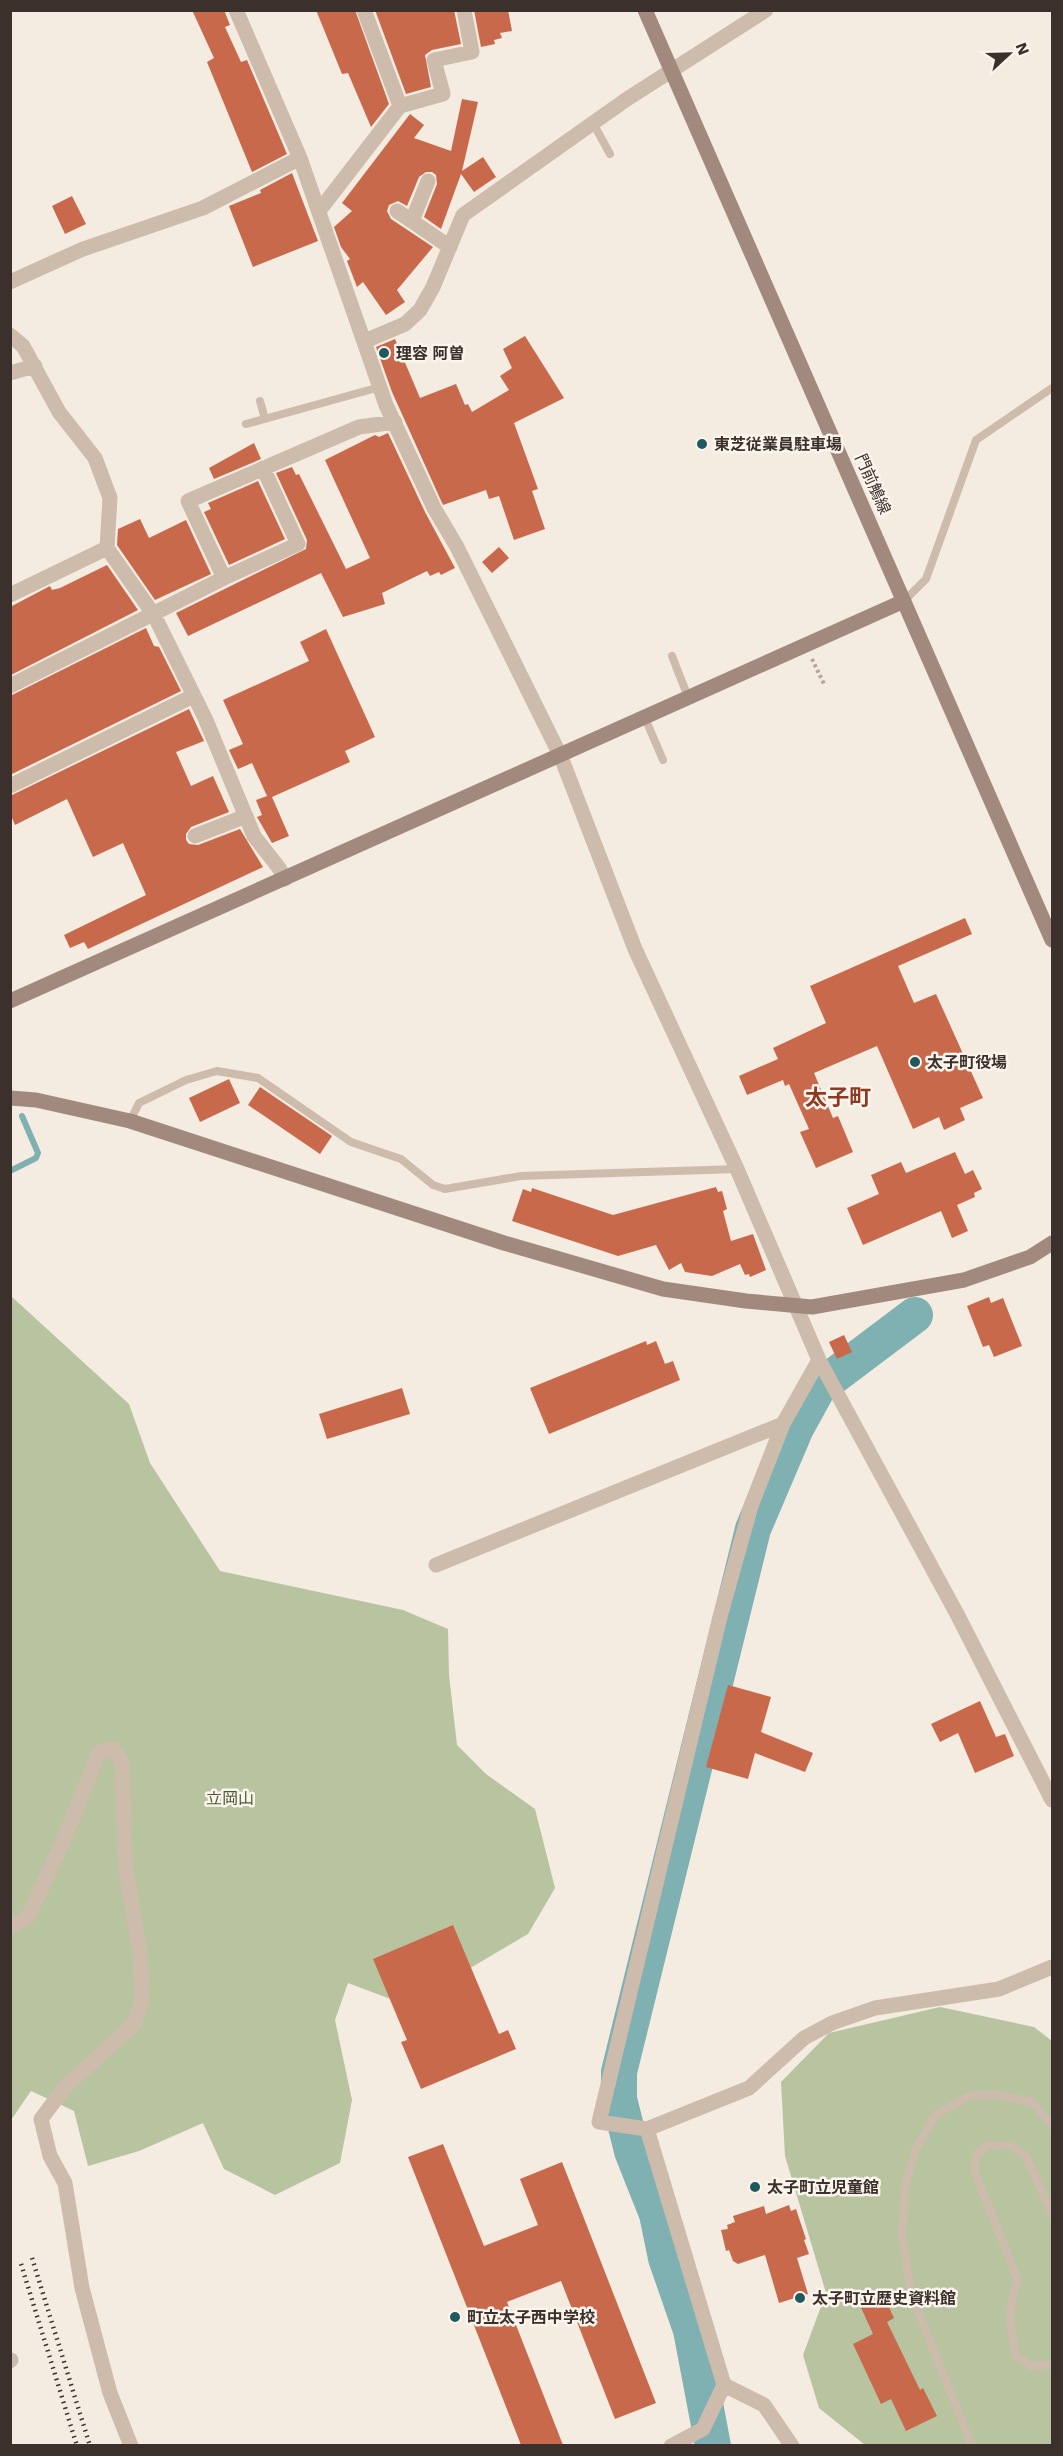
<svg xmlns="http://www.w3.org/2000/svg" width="1063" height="2456" viewBox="0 0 1063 2456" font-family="'Work Sans','Noto Sans JP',sans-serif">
  <rect width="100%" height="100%" fill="#f4ebe1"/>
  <!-- green -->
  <path fill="#b8c4a0" d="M11,1296L129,1404L150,1463L220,1571L403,1610L448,1629L449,1675L457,1745L486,1774L535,1809L555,1888L528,1934L467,1970L393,2000L348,1983L335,2020L352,2100L340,2163L275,2195L224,2169L203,2123L139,2151L88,2166L74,2111L31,2091L11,2120Z
    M940,2007L1034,2027L1052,2041V2445H865L819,2408L803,2355L826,2293L785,2156L781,2082L829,2033Z"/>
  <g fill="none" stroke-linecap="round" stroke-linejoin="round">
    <!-- stream -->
    <path stroke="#7fb0b2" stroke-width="6" d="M10,1171L36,1158L38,1153L22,1116"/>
    <!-- river -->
    <path stroke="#7fb0b2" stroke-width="36" d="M713,2446L691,2330L666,2258L657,2214L632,2151L619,2099V2072L753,1529L796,1428L818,1388L915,1315"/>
  </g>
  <!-- building -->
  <path fill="#c8694b" d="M192,10H224L230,25L225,27L241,62L247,60L287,154L252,172L207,62L214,58Z
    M316,10H355L389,104L371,127L348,73L342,74Z
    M375,10H454L461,44L432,50L425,55L431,87L406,94Z
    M474,10H508L512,31L500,33L502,38L494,40L495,44L481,47Z
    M462,99L478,102L462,171L483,157L496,177L474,192L461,174L441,229L424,217L437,184L436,175L432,172H426L419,177L407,206L398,201L389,205L387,211L391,219L433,247L397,290L405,302L386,315L363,282L357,287L347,261L350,259L341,247L334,227L352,211L342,203L410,114L424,125L414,138L451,151Z
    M292,173L318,241L253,267L229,206L261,193L260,190Z
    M72,196L86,224L65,234L52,206Z
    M525,336L564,398L514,423L538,489L532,491L545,529L514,540L499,496L489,499L486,490L443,505L392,392L376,347L395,339L420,398L456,384L465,405L468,404L472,412L509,390L500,376L512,368L503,349Z
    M388,433L425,512L455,568L441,575L439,572L430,576L427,571L382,593L385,604L343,617L321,573L188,636L176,613L306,549L307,540L276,473L292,467L296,475L299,474L346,569L370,558L325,460L375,435L379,437Z
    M254,443L261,459L214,479L209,468Z
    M258,481L285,539L229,565L204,512L211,509L208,503Z
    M140,519L149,538L186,520L211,574L155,600L117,545L118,529Z
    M499,547L509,558L492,573L482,562Z
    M107,565L138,610L11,675L10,607L50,586L52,590L60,588Z
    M146,628L154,646L159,647L181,691L10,775V696Z
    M326,629L375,737L345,751L350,762L272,797L289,836L272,843L257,817L262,815L256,800L267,796L252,763L238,769L229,750L243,744L223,700L309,661L300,642Z
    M189,709L204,741L176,752L191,786L213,776L229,812L191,827L186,834V840L189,844L198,845L240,829L263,867L88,949L84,942L70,948L64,935L146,895L123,843L93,857L67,799L15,825L10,813V796Z
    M965,918L972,934L898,966L914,1003L936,994L983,1098L960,1108L965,1120L944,1130L939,1117L913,1129L877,1046L814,1073L833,1118L838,1116L853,1152L816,1168L800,1132L809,1129L789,1084L785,1086L783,1080L747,1095L739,1076L778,1059L773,1048L826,1023L810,986Z
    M229,1079L240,1103L200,1122L189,1098Z
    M260,1087L332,1136L320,1154L248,1105Z
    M955,1152L965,1174L973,1170L982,1189L974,1193L975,1197L957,1205L968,1231L952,1238L941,1211L863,1245L847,1208L879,1194L871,1175L901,1162L906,1173Z
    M716,1187L718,1192L722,1191L727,1209L723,1211L731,1241L753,1234L766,1270L750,1277L749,1274L745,1275L740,1264L712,1276L685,1272L681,1263L669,1270L656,1245L618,1256L512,1221L523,1189L531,1192L532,1188L613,1215Z
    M989,1297L991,1303L1003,1298L1022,1346L994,1357L989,1345L983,1347L967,1306Z
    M844,1335L852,1352L837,1359L829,1342Z
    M646,1341L647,1345L656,1341L665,1364L673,1361L680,1380L549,1434L530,1388Z
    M402,1388L410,1414L327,1439L319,1414Z
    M728,1685L771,1697L761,1732L813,1753L805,1772L755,1753L748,1779L706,1767Z
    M980,1701L996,1737L1005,1734L1014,1756L975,1773L958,1733L940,1742L931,1724Z
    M453,1925L499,2034L508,2030L516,2049L421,2089L401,2042L407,2040L373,1959Z
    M443,2144L484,2246L538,2225L520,2179L562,2162L656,2403L615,2419L561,2281L507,2302L563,2445H521L408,2157Z
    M789,2205L791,2211L796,2209L806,2239L804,2240L809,2254L797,2258L808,2294L779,2303L765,2255L738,2264L733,2261L729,2250L726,2251L721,2230L728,2229L727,2225L735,2222L733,2216L764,2206L766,2214Z
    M881,2290L894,2318L887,2322L920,2390L923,2388L937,2416L906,2431L891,2399L881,2404L853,2344L873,2334L858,2301Z"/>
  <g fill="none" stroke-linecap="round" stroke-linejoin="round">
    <!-- path -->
    <path stroke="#b9a596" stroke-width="4" stroke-dasharray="3 3" stroke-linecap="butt" d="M812,659L825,686"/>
    <!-- lane -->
    <path stroke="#cdbbac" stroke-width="8" d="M593,123L610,154
      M260,401L265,419
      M246,424L380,387
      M904,601L926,579L976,440L1052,388
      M672,656L688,697
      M645,718L663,760
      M130,1121L139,1103L186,1080L217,1071L258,1078L351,1142L401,1159L433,1185L445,1189L521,1176L737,1169
      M1052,2214L1026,2156L1011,2146L987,2145L976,2155L974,2170L1018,2280C1007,2309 1010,2325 1016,2356L1031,2366L1052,2364
      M972,2446L911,2294L902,2235L905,2186L915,2151L935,2115L971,2095H1001L1032,2102L1052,2125"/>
    <!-- street -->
    <path stroke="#cdbbac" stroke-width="15" d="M236,10L300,158L386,405L434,508L457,547L561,757L635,949L737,1169L819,1360L957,1614L1052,1800
      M364,10L400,106
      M319,211L400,106L443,94L434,60L472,52L464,10
      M397,211L450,247
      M412,221L428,181
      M10,282L83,249L203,208L300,158
      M10,335L23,346L59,412L95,458L110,498L107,548L154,615L205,718L254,836L279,868L285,879
      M365,341L405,324L420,310L433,287L463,215L627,99L766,10
      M10,373L35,366
      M224,578L188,501L359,427L395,422
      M10,595L107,548
      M10,686L224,578L298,544L263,468
      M10,786L193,696
      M195,836L246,816
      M819,1360L783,1424L751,1506L720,1617L599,2122L647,2129L749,2088L804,2038L832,2023L875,2008L999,1989L1052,1967
      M436,1565L783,1424
      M10,1927L28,1917L64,1839L99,1752L114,1749L122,1762L125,1864L140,1953L142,2001L133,2025L65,2087L41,2119L50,2156L65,2183L82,2288L110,2393L131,2446
      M647,2129L724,2385L703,2429L671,2446
      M10,2361L11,2360
      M724,2385L764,2405L792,2446"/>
    <!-- secondary -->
    <path stroke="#a18a7d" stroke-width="15" d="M645,10L1052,940
      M10,1001L904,601
      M10,1098L36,1100L130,1121L504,1243L663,1289L746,1301L812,1307L964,1280L1030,1257L1052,1243"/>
    <!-- rail -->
    <path stroke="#3b302b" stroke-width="4.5" stroke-dasharray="1.5 4.5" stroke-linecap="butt" d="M32,2258L90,2446
      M21,2264L77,2446"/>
  </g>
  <!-- markers -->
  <g fill="#1f5a5e" stroke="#fbf5ee" stroke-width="2">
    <circle cx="384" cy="353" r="6"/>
    <circle cx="702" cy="444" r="6"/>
    <circle cx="915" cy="1062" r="6"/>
    <circle cx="755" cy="2187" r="6"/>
    <circle cx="800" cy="2298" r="6"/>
    <circle cx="455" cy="2317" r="6"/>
  </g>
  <g text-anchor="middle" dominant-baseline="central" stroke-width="5" stroke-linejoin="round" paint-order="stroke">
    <!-- poi labels -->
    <g font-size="16" font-weight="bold" fill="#3b302b" stroke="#fbf5ee" text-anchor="start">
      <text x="396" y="353">理容 阿曽</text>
      <text x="714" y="444">東芝従業員駐車場</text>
      <text x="927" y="1062">太子町役場</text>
      <text x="767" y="2187">太子町立児童館</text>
      <text x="812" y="2298">太子町立歴史資料館</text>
      <text x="467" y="2317">町立太子西中学校</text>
    </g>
    <!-- street labels -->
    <g font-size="16" fill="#3b302b" stroke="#fbf5ee">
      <text transform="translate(873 484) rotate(66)">門前鵤線</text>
    </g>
    <!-- park labels -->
    <g font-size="16" fill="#4a5a2e" stroke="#fbf5ee">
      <text x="230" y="1798">立岡山</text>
    </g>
    <!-- district labels -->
    <g font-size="22" font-weight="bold" fill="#8c3b22" stroke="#fbf5ee">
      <text x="838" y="1097">太子町</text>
    </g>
  </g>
  <!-- border -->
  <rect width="1063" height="2456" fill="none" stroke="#3b302b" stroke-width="24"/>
  <!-- north arrow -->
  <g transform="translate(1009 54) rotate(68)" stroke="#fbf5ee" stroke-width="4.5" paint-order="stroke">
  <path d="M0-4.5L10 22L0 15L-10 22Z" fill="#3b302b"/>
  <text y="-9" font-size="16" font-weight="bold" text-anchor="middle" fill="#3b302b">N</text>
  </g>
</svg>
